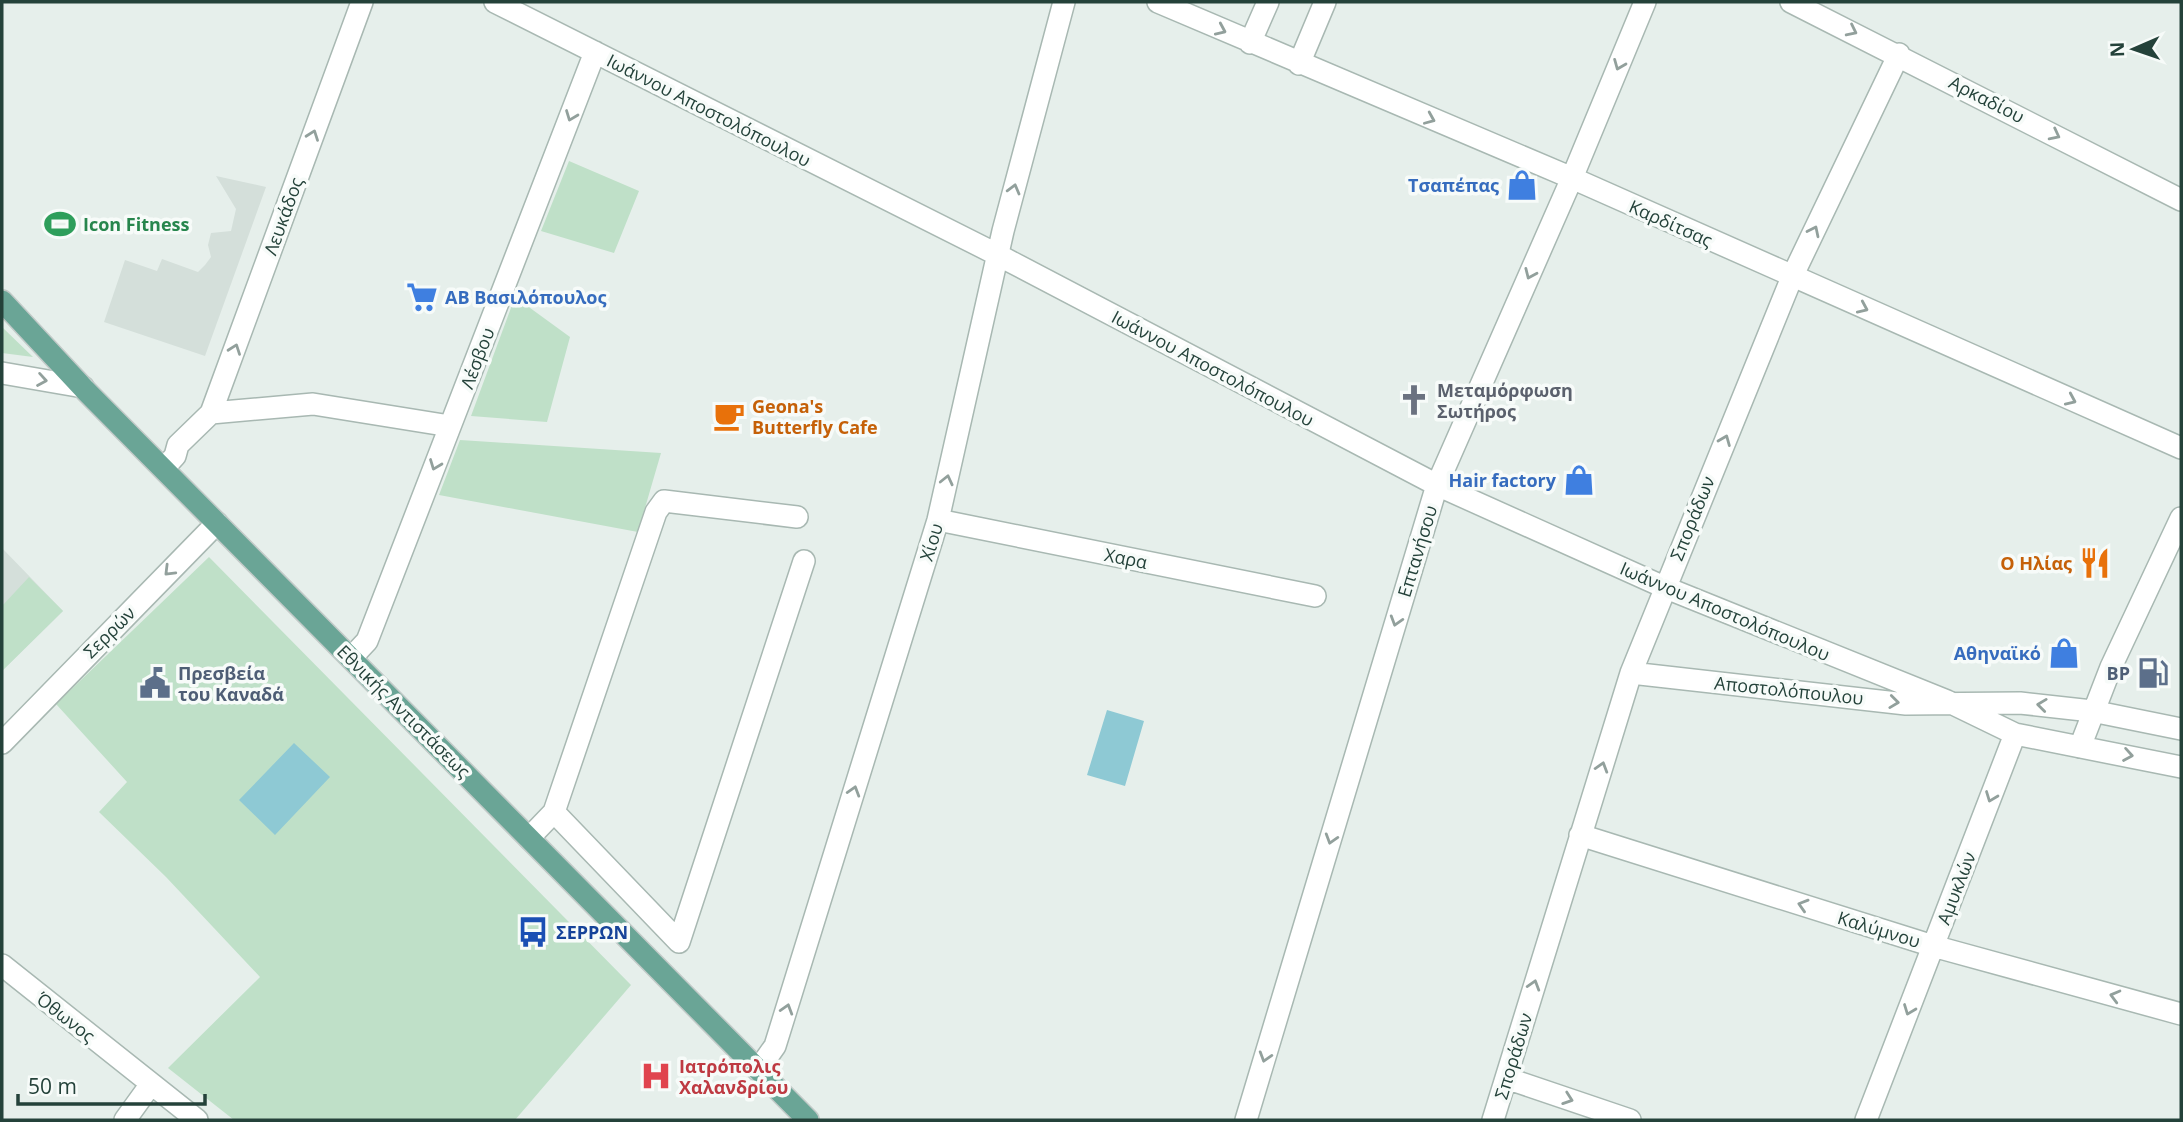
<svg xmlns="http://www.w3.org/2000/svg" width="2183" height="1122" viewBox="0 0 2183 1122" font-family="'Open Sans',sans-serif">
  <rect width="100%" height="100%" fill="#e6efeb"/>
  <!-- built -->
  <path fill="#d4dfda" d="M216,176L266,187L205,356L104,322L125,260L157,271L162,259L198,272L205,265L211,257L208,245L211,233L231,231L236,209Z
    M2,548L63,611L2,671Z"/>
  <!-- green -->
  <path fill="#bfe0c8" d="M569,161L639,191L614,253L541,231Z
    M515,297L570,337L547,422L471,416Z
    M2,327L33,357L2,353Z
    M460,440L661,453L638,532L439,495Z
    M209,557L631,985L515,1120H234L168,1068L260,977L166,877L99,812L127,782L56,704Z
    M29,577L63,611L2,671V606Z"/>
  <!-- water -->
  <path fill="#8ec9d4" d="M1107,710L1144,721L1125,786L1087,775Z
    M294,743L330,777L275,835L239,800Z"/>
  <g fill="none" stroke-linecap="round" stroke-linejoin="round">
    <defs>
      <path id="minor" d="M495,2L998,255L1437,485L1664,587L1947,701L2015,734L2181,767
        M1158,2L1572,178L2181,448
        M1791,2L2181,200
        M1250,43L1268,2
        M1299,64L1325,2
        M2,373L83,387
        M211,413L313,404L450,426
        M164,468L175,456L178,445L211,413L362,2
        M938,520L1315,596
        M351,658L367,641L595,52
        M1631,673L1906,704L2020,703L2092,711L2181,729
        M2,743L217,523
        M2080,747L2111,667L2181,518
        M554,812L679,942L804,561
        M1580,835L1933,946L2181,1014
        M529,838L554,812L656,512L664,501L797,517
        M2,965L197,1120
        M758,1070L775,1046L938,520L1003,231L1064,2
        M1506,1078L1630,1120
        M125,1120L151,1084
        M1246,1120L1437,485L1572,178L1645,2
        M1493,1120L1631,673L1792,277L1899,54
        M1866,1120L2015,734"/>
      <path id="major" d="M2,301L87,392L808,1120"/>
    </defs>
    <!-- minor casing -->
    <use href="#minor" stroke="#a8b8b2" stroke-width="24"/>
    <!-- major casing -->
    <use href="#major" stroke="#c2cac8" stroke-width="24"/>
    <!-- minor -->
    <use href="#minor" stroke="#fff" stroke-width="21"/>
    <!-- major -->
    <use href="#major" stroke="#6aa596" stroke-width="21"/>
  </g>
  <!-- one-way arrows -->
  <defs><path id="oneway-chevron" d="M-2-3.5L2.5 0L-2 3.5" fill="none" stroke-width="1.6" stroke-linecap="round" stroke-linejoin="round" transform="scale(1.75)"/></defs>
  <g stroke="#92a09c">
    <use href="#oneway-chevron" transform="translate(1221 30) rotate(24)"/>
    <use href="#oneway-chevron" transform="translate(1852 31) rotate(26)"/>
    <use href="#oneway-chevron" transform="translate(1619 65) rotate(112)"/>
    <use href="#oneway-chevron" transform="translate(571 116) rotate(111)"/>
    <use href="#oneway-chevron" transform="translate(1430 119) rotate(23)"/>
    <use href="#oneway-chevron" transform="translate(313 135) rotate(-70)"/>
    <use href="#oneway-chevron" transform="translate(2055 135) rotate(27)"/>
    <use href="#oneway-chevron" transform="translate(1014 189) rotate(-75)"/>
    <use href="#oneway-chevron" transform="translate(1814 231) rotate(-64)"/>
    <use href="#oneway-chevron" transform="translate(1530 274) rotate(114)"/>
    <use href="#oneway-chevron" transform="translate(1863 308) rotate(24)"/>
    <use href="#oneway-chevron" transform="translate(235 349) rotate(-70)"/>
    <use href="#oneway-chevron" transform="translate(42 380) rotate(10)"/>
    <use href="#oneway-chevron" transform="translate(2071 400) rotate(24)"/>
    <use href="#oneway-chevron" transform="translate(1725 440) rotate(-68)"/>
    <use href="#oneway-chevron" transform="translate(435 465) rotate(111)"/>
    <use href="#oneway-chevron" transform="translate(947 480) rotate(-77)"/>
    <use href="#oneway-chevron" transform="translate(169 571) rotate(135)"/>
    <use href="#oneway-chevron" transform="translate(1396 621) rotate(107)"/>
    <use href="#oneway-chevron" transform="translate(1894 702) rotate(7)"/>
    <use href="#oneway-chevron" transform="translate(2042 705) rotate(-173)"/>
    <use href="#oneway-chevron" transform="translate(2128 755) rotate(10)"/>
    <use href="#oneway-chevron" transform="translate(1602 767) rotate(-73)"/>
    <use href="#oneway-chevron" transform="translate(854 791) rotate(-73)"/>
    <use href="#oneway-chevron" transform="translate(1991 797) rotate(111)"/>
    <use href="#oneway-chevron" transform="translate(1331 839) rotate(107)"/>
    <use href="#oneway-chevron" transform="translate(1803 905) rotate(-163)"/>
    <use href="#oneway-chevron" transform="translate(1534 985) rotate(-73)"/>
    <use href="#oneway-chevron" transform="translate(2115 996) rotate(-165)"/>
    <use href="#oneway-chevron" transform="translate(787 1009) rotate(-73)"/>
    <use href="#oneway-chevron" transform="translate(1909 1010) rotate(111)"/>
    <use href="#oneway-chevron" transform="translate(1265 1057) rotate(107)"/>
    <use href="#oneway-chevron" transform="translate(1568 1099) rotate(19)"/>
  </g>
  <!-- icons -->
  <defs>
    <symbol id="shop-bare" viewBox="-9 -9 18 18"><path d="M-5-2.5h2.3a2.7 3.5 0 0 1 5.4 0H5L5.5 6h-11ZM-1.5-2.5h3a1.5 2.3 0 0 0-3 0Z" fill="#3f7fe0" stroke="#f7fbf9" stroke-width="2.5" paint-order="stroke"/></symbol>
    <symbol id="stadium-bare" viewBox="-9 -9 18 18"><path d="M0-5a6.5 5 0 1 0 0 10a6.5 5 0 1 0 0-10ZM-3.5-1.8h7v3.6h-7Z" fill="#2e9e5b" stroke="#f7fbf9" stroke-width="2.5" paint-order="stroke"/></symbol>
    <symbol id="supermarket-bare" viewBox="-9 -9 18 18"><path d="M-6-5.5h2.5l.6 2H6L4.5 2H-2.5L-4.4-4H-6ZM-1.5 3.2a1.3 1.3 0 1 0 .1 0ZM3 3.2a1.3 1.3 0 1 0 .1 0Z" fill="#3f7fe0" stroke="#f7fbf9" stroke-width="2.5" paint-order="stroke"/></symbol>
    <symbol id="church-bare" viewBox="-9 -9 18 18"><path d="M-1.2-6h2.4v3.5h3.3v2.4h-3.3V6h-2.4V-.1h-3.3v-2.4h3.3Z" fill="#6b7280" stroke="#f7fbf9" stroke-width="2.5" paint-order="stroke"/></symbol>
    <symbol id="cafe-bare" viewBox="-9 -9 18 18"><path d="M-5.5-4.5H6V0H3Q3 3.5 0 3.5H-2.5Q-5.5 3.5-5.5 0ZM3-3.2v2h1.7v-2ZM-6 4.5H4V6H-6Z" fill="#e8710a" stroke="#f7fbf9" stroke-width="2.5" paint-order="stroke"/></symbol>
    <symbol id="restaurant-bare" viewBox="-9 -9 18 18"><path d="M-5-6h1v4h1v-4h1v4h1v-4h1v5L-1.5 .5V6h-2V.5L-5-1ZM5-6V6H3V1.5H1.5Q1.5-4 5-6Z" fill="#e8710a" stroke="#f7fbf9" stroke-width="2.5" paint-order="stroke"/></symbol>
    <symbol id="fuel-bare" viewBox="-9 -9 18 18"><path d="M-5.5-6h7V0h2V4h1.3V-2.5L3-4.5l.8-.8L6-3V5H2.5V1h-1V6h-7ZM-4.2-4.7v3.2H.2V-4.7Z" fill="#5c6f8a" stroke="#f7fbf9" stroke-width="2.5" paint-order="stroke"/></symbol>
    <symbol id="civic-bare" viewBox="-9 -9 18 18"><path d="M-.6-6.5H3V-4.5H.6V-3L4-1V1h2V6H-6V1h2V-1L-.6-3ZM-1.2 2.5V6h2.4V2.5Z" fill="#5c6f8a" stroke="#f7fbf9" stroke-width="2.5" paint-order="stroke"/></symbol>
    <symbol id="bus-bare" viewBox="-9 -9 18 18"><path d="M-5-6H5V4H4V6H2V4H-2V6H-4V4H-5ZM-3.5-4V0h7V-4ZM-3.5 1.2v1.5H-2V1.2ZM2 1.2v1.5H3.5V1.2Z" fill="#1a4fb4" stroke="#f7fbf9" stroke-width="2.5" paint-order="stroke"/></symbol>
    <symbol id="hospital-bare" viewBox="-9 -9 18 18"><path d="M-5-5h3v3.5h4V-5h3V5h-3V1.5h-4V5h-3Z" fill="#e0444e" stroke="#f7fbf9" stroke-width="2.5" paint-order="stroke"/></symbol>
  </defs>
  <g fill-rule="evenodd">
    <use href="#shop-bare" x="1500" y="163" width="44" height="44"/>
    <use href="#stadium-bare" x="38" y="202" width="44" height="44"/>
    <use href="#supermarket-bare" x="400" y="275" width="44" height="44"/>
    <use href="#church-bare" x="1392" y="378" width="44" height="44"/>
    <use href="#cafe-bare" x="707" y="394" width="44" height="44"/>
    <use href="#shop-bare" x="1557" y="458" width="44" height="44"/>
    <use href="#restaurant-bare" x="2073" y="541" width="44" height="44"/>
    <use href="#shop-bare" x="2042" y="631" width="44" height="44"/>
    <use href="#fuel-bare" x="2131" y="651" width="44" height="44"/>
    <use href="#civic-bare" x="133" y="661" width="44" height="44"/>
    <use href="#bus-bare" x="511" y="910" width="44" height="44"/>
    <use href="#hospital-bare" x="634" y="1054" width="44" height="44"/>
  </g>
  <g text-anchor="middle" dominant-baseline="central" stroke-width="7" stroke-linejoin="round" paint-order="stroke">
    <!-- street labels -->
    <g font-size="18" fill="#24423a" stroke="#f7fbf9">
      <text transform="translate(1987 99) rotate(27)">Αρκαδίου</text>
      <text transform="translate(709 110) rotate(27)">Ιωάννου Αποστολόπουλου</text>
      <text transform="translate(283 216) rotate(-70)">Λευκάδος</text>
      <text transform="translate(1671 223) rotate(24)">Καρδίτσας</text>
      <text transform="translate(477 358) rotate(-69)">Λέσβου</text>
      <text transform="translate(1213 368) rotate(28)">Ιωάννου Αποστολόπουλου</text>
      <text transform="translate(1692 518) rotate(-68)">Σποράδων</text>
      <text transform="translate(931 542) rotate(-73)">Χίου</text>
      <text transform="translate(1417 551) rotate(-73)">Επτανήσου</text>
      <text transform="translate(1126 558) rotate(11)">Χαρα</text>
      <text transform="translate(1725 611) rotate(23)">Ιωάννου Αποστολόπουλου</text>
      <text transform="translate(109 632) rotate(-45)">Σερρών</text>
      <text transform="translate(1789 690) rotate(6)">Αποστολόπουλου</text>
      <text transform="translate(404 711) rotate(45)">Εθνικής Αντιστάσεως</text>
      <text transform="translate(1956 888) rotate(-69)">Αμυκλών</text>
      <text transform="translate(1879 929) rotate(17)">Καλύμνου</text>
      <text transform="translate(66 1017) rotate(38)">Όθωνος</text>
      <text transform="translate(1513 1056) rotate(-73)">Σποράδων</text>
    </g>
    <!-- shop labels -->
    <g font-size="18" font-weight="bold" fill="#366cbe" stroke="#f7fbf9" text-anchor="end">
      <text x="1499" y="185">Τσαπέπας</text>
      <text x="445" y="297" text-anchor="start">ΑΒ Βασιλόπουλος</text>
      <text x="1556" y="480">Hair factory</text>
      <text x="2041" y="653">Αθηναϊκό</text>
    </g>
    <!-- leisure labels -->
    <g font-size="18" font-weight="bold" fill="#27864d" stroke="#f7fbf9" text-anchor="start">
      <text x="83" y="224">Icon Fitness</text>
    </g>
    <!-- worship labels -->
    <g font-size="18" font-weight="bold" fill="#5b616d" stroke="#f7fbf9" text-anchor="start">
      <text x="1437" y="390">Μεταμόρφωση<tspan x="1437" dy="21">Σωτήρος</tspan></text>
    </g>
    <!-- food labels -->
    <g font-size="18" font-weight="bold" fill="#c56008" stroke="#f7fbf9" text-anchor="start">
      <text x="752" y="406">Geona's<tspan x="752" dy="21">Butterfly Cafe</tspan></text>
      <text x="2072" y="563" text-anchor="end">Ο Ηλίας</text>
    </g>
    <!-- service labels -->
    <g font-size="18" font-weight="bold" fill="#4e5e75" stroke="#f7fbf9" text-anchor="start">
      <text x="178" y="673">Πρεσβεία<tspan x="178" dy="21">του Καναδά</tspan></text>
      <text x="2130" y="673" text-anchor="end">BP</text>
    </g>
    <!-- transit labels -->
    <g font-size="18" font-weight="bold" fill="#164399" stroke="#f7fbf9" text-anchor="start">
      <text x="556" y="932">ΣΕΡΡΩΝ</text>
    </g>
    <!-- health labels -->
    <g font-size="18" font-weight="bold" fill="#be3a42" stroke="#f7fbf9" text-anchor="start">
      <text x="679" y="1066">Ιατρόπολις<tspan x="679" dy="21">Χαλανδρίου</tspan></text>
    </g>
  </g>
  <!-- border -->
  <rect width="2183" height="1122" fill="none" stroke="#24423a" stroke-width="7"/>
  <!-- north arrow -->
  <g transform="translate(2134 49) rotate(268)" stroke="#f7fbf9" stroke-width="5" paint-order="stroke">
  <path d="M0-5L12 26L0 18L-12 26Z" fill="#24423a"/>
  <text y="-10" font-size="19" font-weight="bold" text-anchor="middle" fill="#24423a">N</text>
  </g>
  <!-- scale -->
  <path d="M18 1094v10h187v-10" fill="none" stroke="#24423a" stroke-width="3.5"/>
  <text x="28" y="1094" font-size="21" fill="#24423a" stroke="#f7fbf9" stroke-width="5" paint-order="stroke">50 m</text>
</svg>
